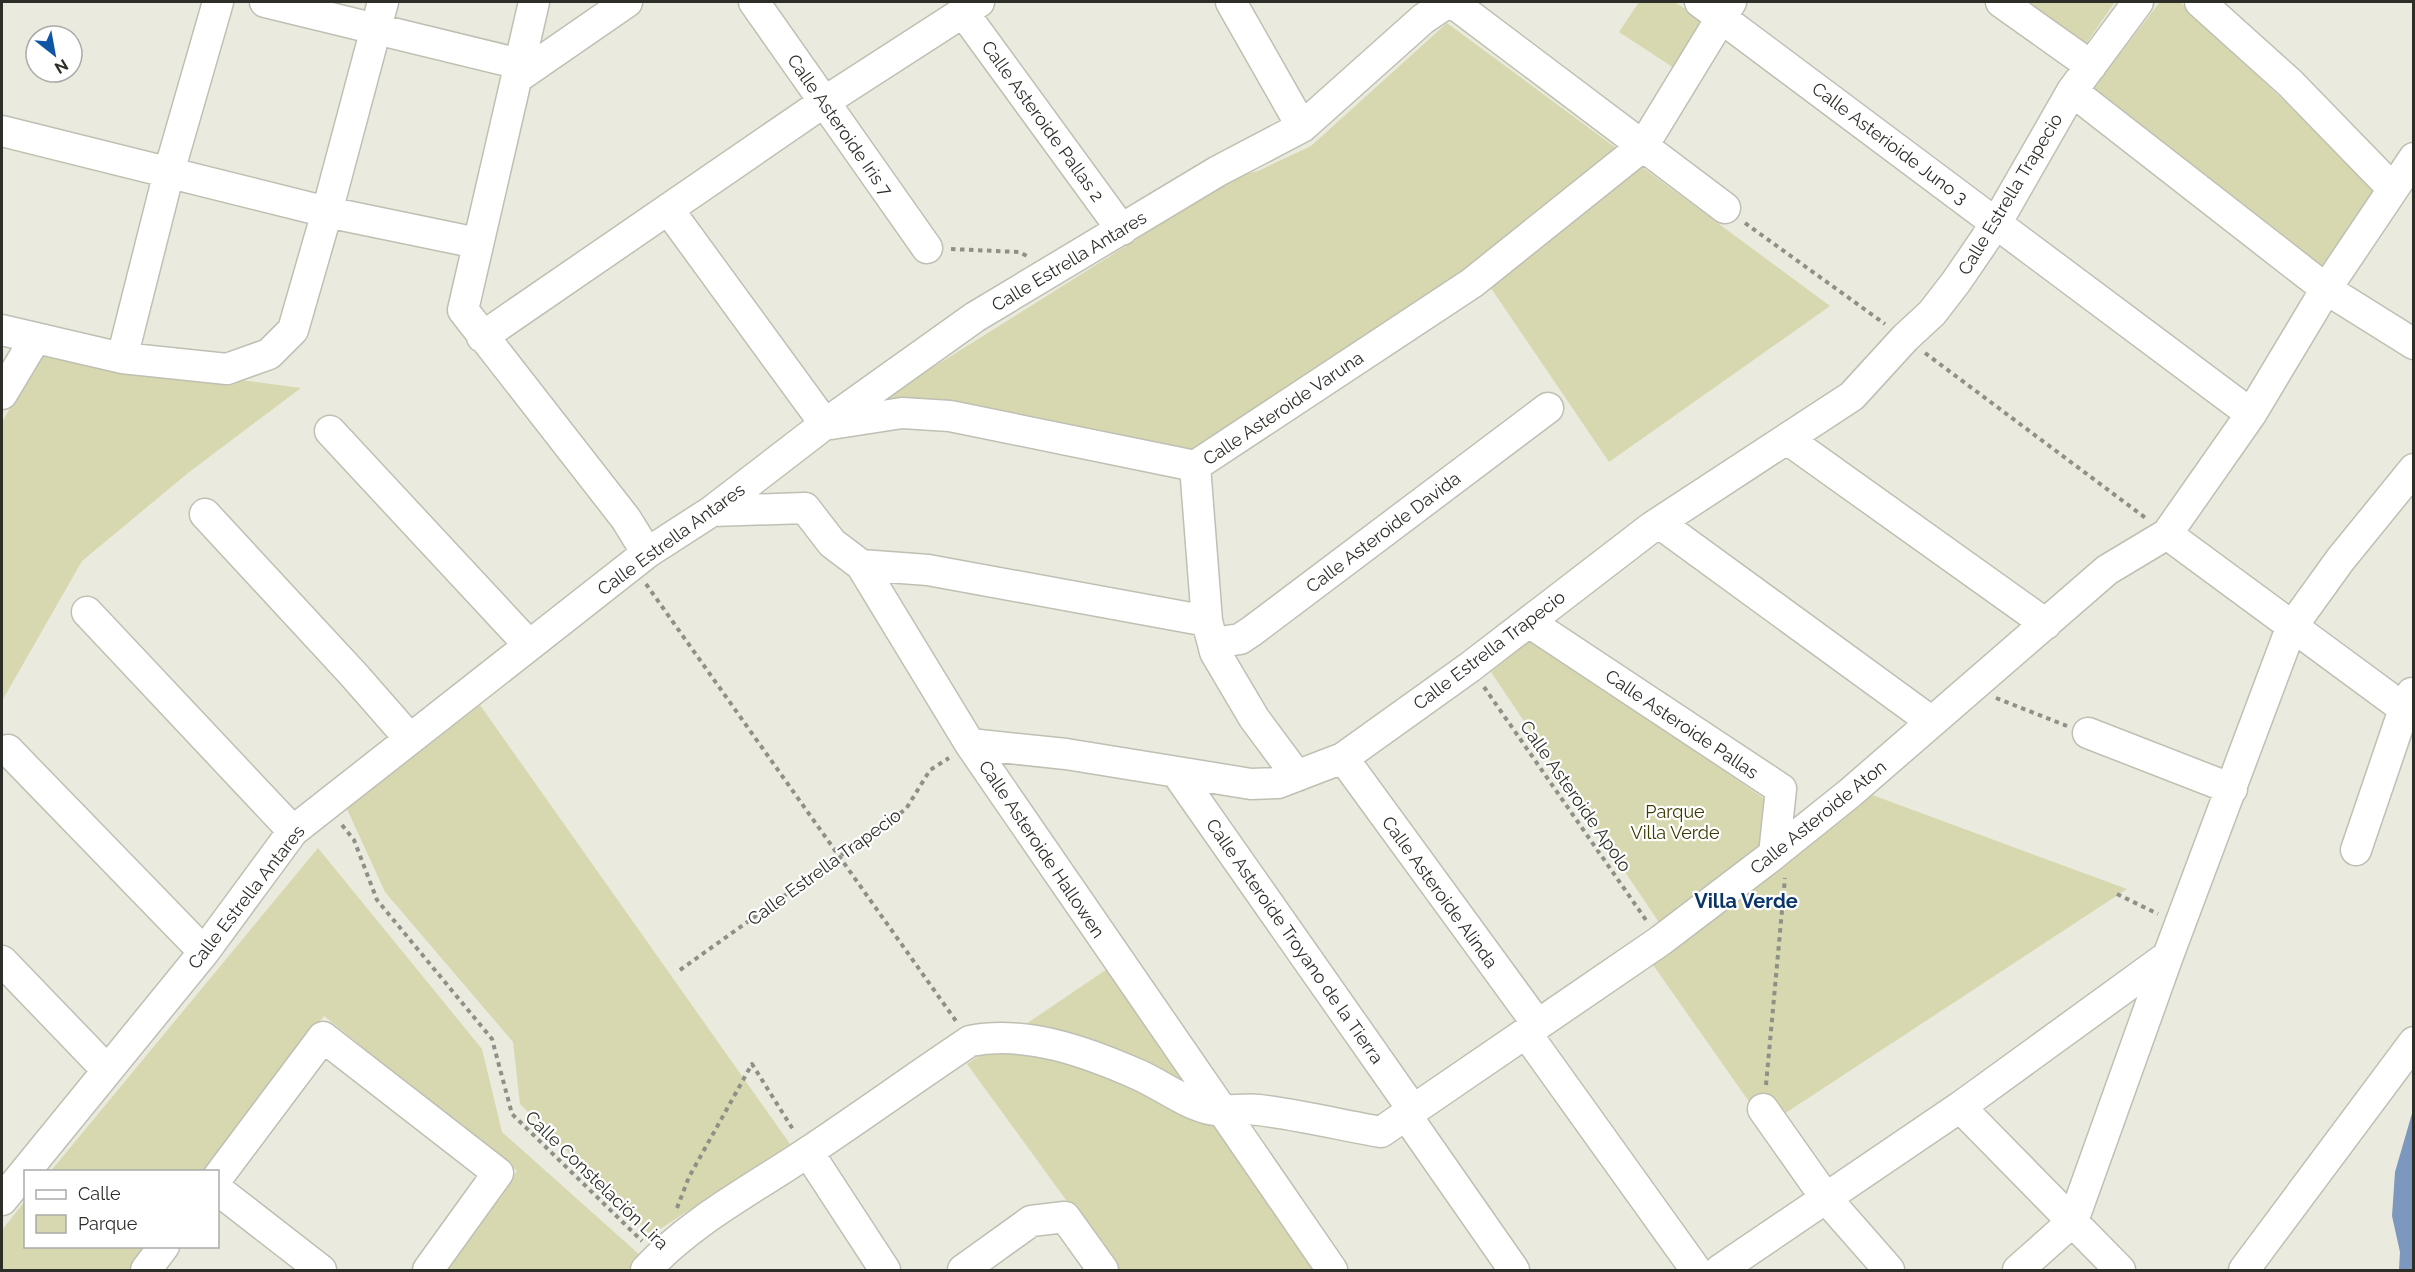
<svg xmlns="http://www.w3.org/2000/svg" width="2415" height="1272" viewBox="0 0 2415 1272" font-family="Raleway,sans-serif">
  <rect width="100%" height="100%" fill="#eaebde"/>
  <!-- green -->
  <path fill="#d7d8af" d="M1639,2H1674L1705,21L1674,68L1619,32Z
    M2026,2H2115L2085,45Z
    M2160,2H2180L2377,189L2323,271L2093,88Z
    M1447,23L1830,306L1609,462L1474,263L1195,451L881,400L1239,175L1258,171L1311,146Z
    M41,354L301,388L188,473L82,561L2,701V422Z
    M1532,639L1794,819L1660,924L1491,672Z
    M480,705L790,1144L651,1235L520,1104L513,1042L385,892L347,809Z
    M1867,793L2127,889L1784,1114L1750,1103L1651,962Z
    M318,848L482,1049L502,1132L641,1256L629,1270H443L517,1171L324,1016L204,1171L50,1172Z
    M1110,967L1318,1270H1117L967,1064Z
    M25,1201L26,1246L147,1247L128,1270H2V1230Z"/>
  <!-- water -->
  <path fill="#7c98be" d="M2413,1110V1270H2399L2400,1252L2392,1216L2395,1172Z"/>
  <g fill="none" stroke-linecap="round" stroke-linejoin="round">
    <defs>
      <path id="minor" d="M265,2L520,64
        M534,2L463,310L626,519L647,553
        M754,2L927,248
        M1231,2L1302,127
        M1452,2L1725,208
        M1700,2L2251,414
        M2001,2L2091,66
        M2200,2L2290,83L2393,189
        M963,12L1122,230
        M517,78L627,2
        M2072,91L2326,289L2414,344
        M2,131L327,212L477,243
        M668,209L825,424
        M2,330L122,358L227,369L269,354L293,330L327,212L383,2
        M482,337L824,102L979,2
        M122,358L169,172L218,2
        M2,394L35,339
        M831,424L902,413L950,416L1195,466L1472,283L1643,146L1731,2
        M330,431L529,645
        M1787,439L2046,624
        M1195,466L1207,621L1215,652L1254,718L1297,776
        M712,511L805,508L832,543L861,565L970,744L1332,1270
        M205,514L353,674L410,739
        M1659,523L1932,722
        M2167,534L2414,716
        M861,565L928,570L1207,621
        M87,612L293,831
        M1529,622L1781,789L1774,854
        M1213,643L1240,639L1252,631L1548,408
        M2088,733L2232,789
        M970,744L1066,754L1251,784L1278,783L1343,758L1470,667L1652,527L1852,396L1905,338L1932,313L1956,282L1997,222L2072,91L2138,2
        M8,750L204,952
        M1343,758L1538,1025
        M1176,772L1413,1110
        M2356,850L2404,709L2412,693
        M2,961L107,1070
        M1526,1033L1696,1270
        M1960,1107L2120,1270
        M1763,1109L1825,1197L1889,1270
        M1406,1115L1514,1270
        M808,1152L885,1270
        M218,1177L323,1037L498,1173L428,1270
        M218,1190L321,1270
        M2,1200L204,952L293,831L647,553L712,511L825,424L975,317L1218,171L1302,127L1423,19L1448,2
        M146,1270L164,1246
        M646,1270C691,1221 753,1189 808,1152C862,1116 916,1077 970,1041C1027,1030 1087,1052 1139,1075C1163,1086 1183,1102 1209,1109C1225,1113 1243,1108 1259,1110C1300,1115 1341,1125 1381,1132L1660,941L1769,858L1850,793L2107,570L2167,534L2251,414L2326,289L2414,158
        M963,1270L1031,1221L1065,1217L1103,1270
        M1720,1270L1960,1107L2168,956
        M2018,1270L2073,1221L2168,956L2291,628L2340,560L2414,469
        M2244,1270L2414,1042"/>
    </defs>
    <!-- minor casing -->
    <use href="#minor" stroke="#bfbfb3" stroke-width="33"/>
    <!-- path -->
    <path stroke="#8f9087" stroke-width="4" stroke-dasharray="4.5 4.5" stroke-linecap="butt" d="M1745,223L1885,324
      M951,249L1019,252L1027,256
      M1925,353L2147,519
      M646,584L956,1021
      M1484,687L1646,920
      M1996,698L2067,726
      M342,825L354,840L377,900L492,1039L512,1114L642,1241
      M2117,894L2158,914
      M680,970L906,809L930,770L949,758
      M1766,1085L1785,878
      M677,1208L689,1177L752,1064L794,1131"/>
    <!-- minor -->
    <use href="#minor" stroke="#fff" stroke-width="30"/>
  </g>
  <g text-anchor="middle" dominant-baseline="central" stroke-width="4.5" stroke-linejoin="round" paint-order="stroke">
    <!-- street labels -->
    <g font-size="18" fill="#2e2e29" stroke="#fff">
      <text transform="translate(1043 121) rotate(54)">Calle Asteroide Pallas 2</text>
      <text transform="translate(840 125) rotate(55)">Calle Asteroide Iris 7</text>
      <text transform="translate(1890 143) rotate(37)">Calle Asterioide Juno 3</text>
      <text transform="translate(2010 194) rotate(-59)">Calle Estrella Trapecio</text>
      <text transform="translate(1069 261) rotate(-31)">Calle Estrella Antares</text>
      <text transform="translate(1283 408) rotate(-34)">Calle Asteroide Varuna</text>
      <text transform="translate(1383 532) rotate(-37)">Calle Asteroide Davida</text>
      <text transform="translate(671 539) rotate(-36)">Calle Estrella Antares</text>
      <text transform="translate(1489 650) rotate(-37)">Calle Estrella Trapecio</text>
      <text transform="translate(1682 724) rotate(34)">Calle Asteroide Pallas</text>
      <text transform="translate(1576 796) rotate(55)">Calle Asteroide Apolo</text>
      <text transform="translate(1818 817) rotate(-39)">Calle Asteroide Aton</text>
      <text transform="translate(1042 849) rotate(56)">Calle Asteroide Hallowen</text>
      <text transform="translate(824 867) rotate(-36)">Calle Estrella Trapecio</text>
      <text transform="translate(1440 892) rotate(54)">Calle Asteroide Alinda</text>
      <text transform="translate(246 897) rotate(-52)">Calle Estrella Antares</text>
      <text transform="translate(1295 941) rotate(55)">Calle Asteroide Troyano de la Tierra</text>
      <text transform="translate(597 1180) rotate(44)">Calle Constelación Lira</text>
    </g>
    <!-- park labels -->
    <g font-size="18" fill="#3c3a00" stroke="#fff">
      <text x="1675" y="811">Parque<tspan x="1675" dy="21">Villa Verde</tspan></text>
    </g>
    <!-- neighbourhood labels -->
    <g font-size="20" font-weight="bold" fill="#0a3568" stroke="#fff">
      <text x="1746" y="901">Villa Verde</text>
    </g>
  </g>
  <!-- border -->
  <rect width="2415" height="1272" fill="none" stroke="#2e2e29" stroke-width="6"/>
  <!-- legend -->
  <rect x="24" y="1170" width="195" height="78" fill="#ffffff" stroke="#ababa9" stroke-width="1.5"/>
  <rect x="36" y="1190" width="30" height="9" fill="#ffffff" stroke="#ababa9" stroke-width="1.5"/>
  <text x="78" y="1200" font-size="18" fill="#2e2e29">Calle</text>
  <rect x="36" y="1215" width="30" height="18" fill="#d7d8af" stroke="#ababa9" stroke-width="1.5"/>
  <text x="78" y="1230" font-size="18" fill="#2e2e29">Parque</text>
  <!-- north arrow -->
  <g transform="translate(54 54) rotate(149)"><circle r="28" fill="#ffffff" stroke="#ababa9" stroke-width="1.5"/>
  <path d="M0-4.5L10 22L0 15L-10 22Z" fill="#0e55a5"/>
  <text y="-9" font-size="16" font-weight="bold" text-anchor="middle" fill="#2e2e29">N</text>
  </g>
</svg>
